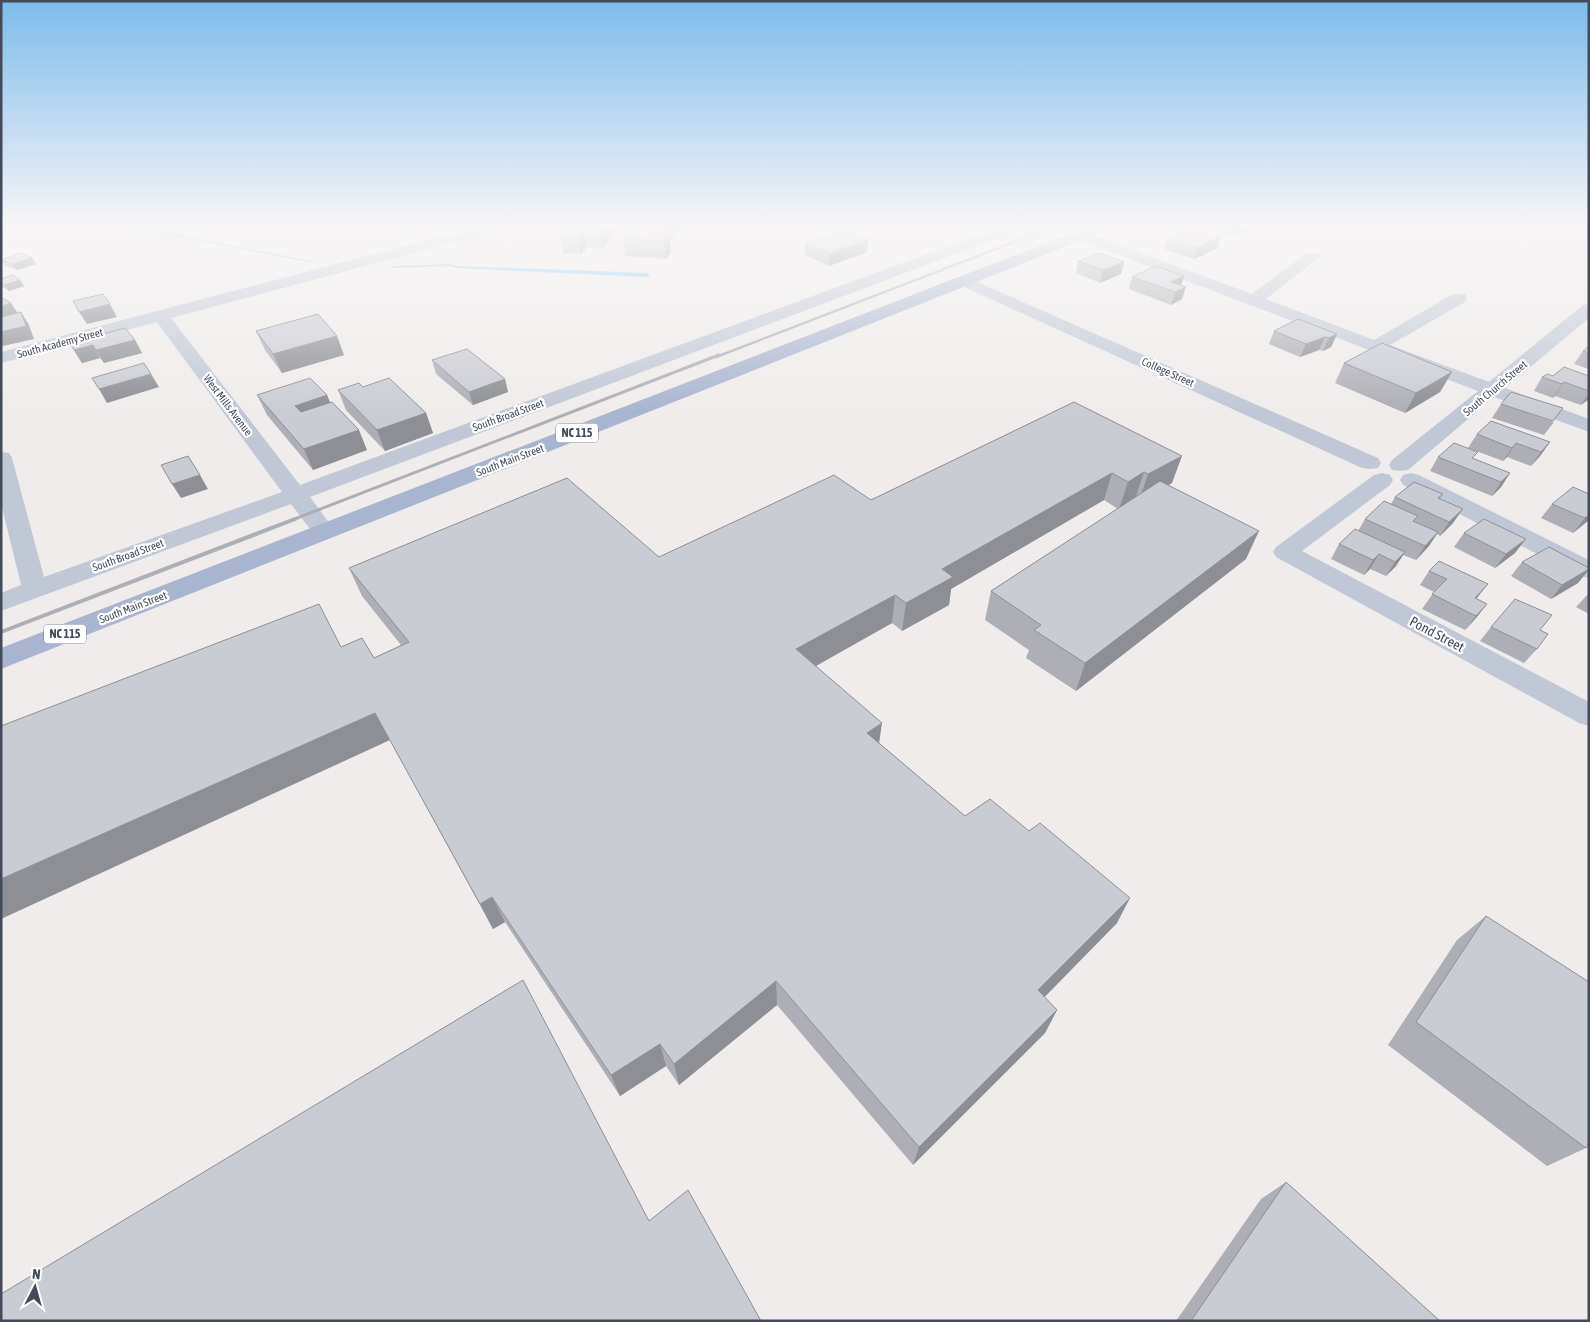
<svg xmlns="http://www.w3.org/2000/svg" width="1590" height="1322" viewBox="0 0 1590 1322" font-family="'Asap Condensed',sans-serif">
  <rect width="100%" height="100%" fill="#efeceb"/>
  <g fill="none" stroke-linecap="round" stroke-linejoin="round">
    <!-- stream -->
    <path fill="#7ec5f2" fill-rule="evenodd" d="M127,227H138L311,261L309,262Z
      M449,264L458,266L647,273L650,275L647,277L458,268L449,266L394,268L392,267L394,266Z"/>
    <!-- minor -->
    <path fill="#c0c8d5" fill-rule="evenodd" d="M477,227H502L500,230L171,318L300,485L1000,227H1021L1019,230L310,497L336,532L332,537L324,539L316,537L291,504L1,611V593L21,585L1,503V452L9,453L12,458L44,577L282,492L157,322L1,363V352Z
      M1050,227H1071L1252,294L1307,253H1317L1320,256L1317,259L1266,299L1374,340L1453,294H1465L1467,298L1465,302L1390,345L1489,382L1583,305L1589,304V318L1505,388L1589,419V432L1494,397L1408,470L1400,471L1392,470L1389,465L1392,460L1478,391L1052,230Z
      M966,277L1378,458L1381,463L1378,468L1370,469L1362,468L960,285L958,282L960,279Z
      M1382,473L1390,475L1393,480L1390,485L1302,551L1589,702V726L1579,723L1276,557L1273,552L1276,547L1374,475Z
      M1411,473L1419,475L1589,560V578L1580,576L1403,485L1400,480L1403,475Z"/>
    <!-- major -->
    <path fill="#a9b5ce" fill-rule="evenodd" d="M1088,227H1109L1107,230L1,669V648Z"/>
    <!-- rail-far2 -->
    <path stroke="#adafb7" stroke-width="2.5" d="M716,357L1053,227"/>
    <!-- rail-far1 -->
    <path stroke="#adafb7" stroke-width="3" d="M292,520L719,355"/>
    <!-- rail -->
    <path stroke="#adafb7" stroke-width="4" d="M1,632L295,519"/>
  </g>
  <!-- wall -->
  <path fill="#aeafb6" d="M392,227H421L410,232Z
    M567,227H619L603,248L587,247L581,254L563,253L560,235Z
    M631,227H680L670,243L671,252L666,259L625,256L623,239Z
    M1210,227H1256L1233,238L1209,230Z
    M1221,236L1218,248L1194,259L1164,249L1167,238Z
    M868,240L867,252L829,266L805,255V243Z
    M32,258L36,264L17,270L5,266L1,260Z
    M1078,261L1124,262L1121,274L1100,283L1076,273Z
    M1184,276L1181,285L1182,299L1171,305L1129,289L1132,277Z
    M1,279L24,286L9,291L1,286Z
    M256,331L344,355L282,373L265,350Z
    M1274,331L1337,334L1331,347L1323,351L1319,350L1300,357L1269,344Z
    M135,340L142,353L104,363L100,358L82,363L69,343Z
    M1589,346V369L1574,364L1583,351Z
    M432,360L505,379L508,392L473,405L436,374Z
    M1344,363L1452,372L1440,392L1405,413L1335,383Z
    M1553,376H1589V399L1581,405L1555,396L1553,398L1534,391L1542,377Z
    M363,387L426,413L433,433L385,451L346,410L338,390Z
    M257,395H327L330,402L367,450L313,470L267,415Z
    M1074,402L1172,483L1168,485L1246,559L1076,691L1026,658L1029,650L985,620L991,591L1118,509L1104,500L951,589L949,605L902,631L892,623L816,666L879,743L965,816L1029,831L1117,923L1044,997L1057,1010L1045,1033L913,1165L777,1005L679,1085L666,1066L620,1096L505,922L493,929L390,740L341,647L374,658L401,645L362,596L349,568L659,557L871,500Z
    M1501,404L1554,422L1544,435L1492,418Z
    M1477,434L1550,442L1540,456L1531,466L1507,457L1503,461L1468,448Z
    M1438,457L1474,459L1510,473L1501,487L1492,496L1430,471Z
    M1443,494L1440,499L1453,523L1440,536L1437,534L1429,546L1416,560L1403,555L1396,566L1386,576L1370,569L1364,575L1331,559L1339,544L1358,531L1365,519L1391,504L1395,497Z
    M1552,504L1589,520L1573,533L1541,518Z
    M1464,533L1515,553L1495,568L1454,547Z
    M1439,561L1477,599L1487,604L1476,618L1465,630L1422,609L1434,592L1420,585L1429,571Z
    M1522,562L1589,568V570L1578,583L1551,599L1511,576Z
    M1589,593V614L1576,607Z
    M1491,627L1537,649L1524,663L1480,641Z
    M1486,916L1586,1148L1547,1166L1388,1045L1457,940Z
    M1286,1182L1440,1321H1176L1261,1199Z"/>
  <!-- shaded-wall -->
  <path fill="#8d8f94" d="M408,227H421L410,232Z
    M604,227H619L603,248L601,231Z
    M668,227H680L670,243L671,252L666,259L663,235Z
    M1237,227H1256L1233,238Z
    M584,230L587,247L581,254L578,237Z
    M1221,236L1218,248L1194,259L1197,248Z
    M868,240L867,252L829,266V254Z
    M32,258L36,264L17,270L13,264Z
    M1124,262L1121,274L1100,283L1103,270Z
    M1184,276L1180,288L1171,282Z
    M20,280L24,286L9,291L5,285Z
    M1186,287L1182,299L1171,305L1175,292Z
    M11,303L19,315L1,321V306Z
    M110,304L117,317L87,324L79,312Z
    M21,312L29,325L34,339L3,346L1,343V332Z
    M1337,334L1331,347L1323,351L1329,338Z
    M337,336L344,355L282,373L273,354Z
    M1325,337L1319,350L1300,357L1306,344Z
    M135,340L142,353L104,363L96,350Z
    M93,345L100,358L82,363L74,350Z
    M1452,372L1440,392L1405,413L1416,393Z
    M151,374L159,387L107,403L99,389Z
    M505,379L508,392L473,405L469,392Z
    M1564,382L1555,396L1553,398L1562,384Z
    M1589,394V399L1581,405Z
    M327,395L335,415L304,426L295,406Z
    M426,413L433,433L385,451L377,430Z
    M359,430L367,450L313,470L304,449Z
    M1550,442L1540,456L1531,466L1541,452Z
    M1516,443L1507,457L1503,461L1512,448Z
    M1182,456L1172,483L1139,501L1148,474Z
    M1144,472L1135,499L1119,509L1128,482Z
    M1112,473L1104,500L951,589L949,605L902,631L906,603L942,569Z
    M1510,473L1501,487L1492,496L1501,482Z
    M200,475L208,489L181,498L172,484Z
    M1463,509L1453,523L1440,536L1449,522Z
    M1589,515V520L1573,533L1585,518Z
    M1259,531L1246,559L1076,691L1085,663Z
    M1438,532L1429,546L1416,560L1425,546Z
    M1526,539L1515,553L1495,568L1506,554Z
    M1405,552L1396,566L1386,576L1395,562Z
    M1379,554L1370,569L1364,575L1373,560Z
    M1589,569L1578,583L1551,599L1562,585Z
    M1488,584L1477,598L1465,613L1475,598Z
    M895,595L892,623L796,677V649Z
    M1487,604L1476,618L1465,630L1476,616Z
    M375,713L390,740L1,919V879Z
    M882,723L878,751L867,733Z
    M492,897L505,922L493,929L480,904Z
    M1130,898L1117,923L1028,1014L1038,990Z
    M776,981L777,1005L679,1085L674,1064Z
    M1057,1010L1045,1033L913,1165L919,1147Z
    M660,1044L666,1066L620,1096L611,1075Z"/>
  <!-- building -->
  <path fill="#caccd4" stroke="#8d8f94" d="M567,227H604L601,231L584,230L578,237L560,235Z
    M631,227H668L663,235H669L664,241L623,239Z
    M1190,227H1193L1221,236L1197,248L1167,238Z
    M843,230L868,240L829,254L805,243Z
    M21,253L32,258L13,264L1,260Z
    M1099,253L1124,262L1103,270L1078,261Z
    M1156,266L1184,276L1171,282L1186,287L1175,292L1132,277Z
    M12,275L20,280L5,285L1,283V279Z
    M103,294L110,304L79,312L73,301Z
    M1,297L11,303L1,306Z
    M21,312L26,326L1,332V317Z
    M318,314L337,336L273,354L256,331Z
    M1298,319L1337,334L1329,338L1325,337L1306,344L1274,331Z
    M125,328L135,340L96,350L93,345L74,350L69,343Z
    M1382,343L1452,372L1416,393L1344,363Z
    M1589,346V353L1583,351Z
    M467,349L505,379L469,392L432,360Z
    M144,363L151,374L99,389L92,378Z
    M1564,367L1589,376V391L1564,382L1562,384L1542,377L1548,374L1553,376Z
    M310,378L327,395L295,406L301,412L332,402L359,430L304,449L257,395Z
    M389,378L426,413L377,430L338,390L359,383L363,387Z
    M1511,392L1563,408L1553,421L1501,404Z
    M1074,402L1182,456L1148,474L1144,472L1128,482L1112,473L942,569L953,577L906,603L895,595L796,649L882,723L867,733L965,816L990,799L1029,831L1040,823L1130,898L1038,990L1057,1010L919,1147L776,981L674,1064L660,1044L611,1075L492,897L480,904L375,713L1,879V726L319,604L341,647L362,638L374,658L409,642L349,568L567,478L659,557L834,475L871,500Z
    M1491,421L1550,442L1541,452L1516,443L1512,448L1477,434Z
    M1454,443L1478,452L1472,458L1510,473L1501,482L1438,457Z
    M188,456L200,475L172,484L161,465Z
    M1160,481L1259,531L1085,663L1034,630L1041,625L991,591Z
    M1414,482L1443,494L1438,498L1463,509L1449,522L1395,497Z
    M1573,487L1589,494V515L1585,518L1552,504Z
    M1384,501L1418,516L1413,521L1438,532L1425,546L1365,519Z
    M1484,519L1526,539L1506,554L1464,533Z
    M1355,529L1405,552L1395,562L1379,554L1373,560L1339,544Z
    M1549,547L1589,568V569L1562,585L1522,562Z
    M1439,561L1488,584L1475,598L1487,604L1476,616L1432,594L1447,579L1429,571Z
    M1515,599L1552,615L1540,630L1548,634L1537,649L1491,627Z
    M1486,916L1589,982V1142L1586,1148L1416,1022Z
    M523,980L649,1221L688,1190L761,1321H1V1294Z
    M1286,1182L1440,1321H1191Z"/>
  <!-- sky -->
  <linearGradient id="sky" x2="0" y2="1"><stop stop-color="#7dbbec"/><stop offset="0.55" stop-color="#f8f6f6"/><stop offset="1" stop-color="#f8f6f6" stop-opacity="0"/></linearGradient>
  <rect width="1590" height="412" fill="url(#sky)"/>
  <g text-anchor="middle" dominant-baseline="central" stroke-width="4.5" stroke-linejoin="round" paint-order="stroke">
    <!-- far-street labels -->
    <g font-size="11" fill="#434b5a" stroke="#fff">
      <text transform="translate(60 343) rotate(-15)">South Academy Street</text>
      <text transform="translate(1168 372) rotate(24)">College Street</text>
      <text transform="translate(1495 388) rotate(-40)">South Church Street</text>
      <text transform="translate(228 405) rotate(53)">West Mills Avenue</text>
      <text transform="translate(508 415) rotate(-20)">South Broad Street</text>
      <text transform="translate(510 460) rotate(-21)">South Main Street</text>
      <text transform="translate(128 555) rotate(-20)">South Broad Street</text>
      <text transform="translate(133 607) rotate(-21)">South Main Street</text>
    </g>
    <!-- shield labels -->
    <g fill="#fff" stroke="#7b818c" stroke-width="1">
      <rect x="556" y="423.5" width="42" height="19" rx="4"/>
      <rect x="44" y="624.5" width="42" height="19" rx="4"/>
    </g>
    <g font-size="12" font-weight="bold" fill="#434b5a">
      <text x="577" y="433">NC 115</text>
      <text x="65" y="634">NC 115</text>
    </g>
    <!-- street labels -->
    <g font-size="14" fill="#434b5a" stroke="#fff">
      <text transform="translate(1437 634) rotate(28)">Pond Street</text>
    </g>
  </g>
  <!-- border -->
  <rect width="1590" height="1322" fill="none" stroke="#434b5a" stroke-width="5"/>
  <!-- north arrow -->
  <g transform="translate(35 1287) rotate(6)" stroke="#ffffff" stroke-width="4" paint-order="stroke">
  <path d="M0-4L9 19L0 12L-9 19Z" fill="#434b5a"/>
  <text y="-8" font-size="14" font-weight="bold" text-anchor="middle" fill="#434b5a">N</text>
  </g>
</svg>
